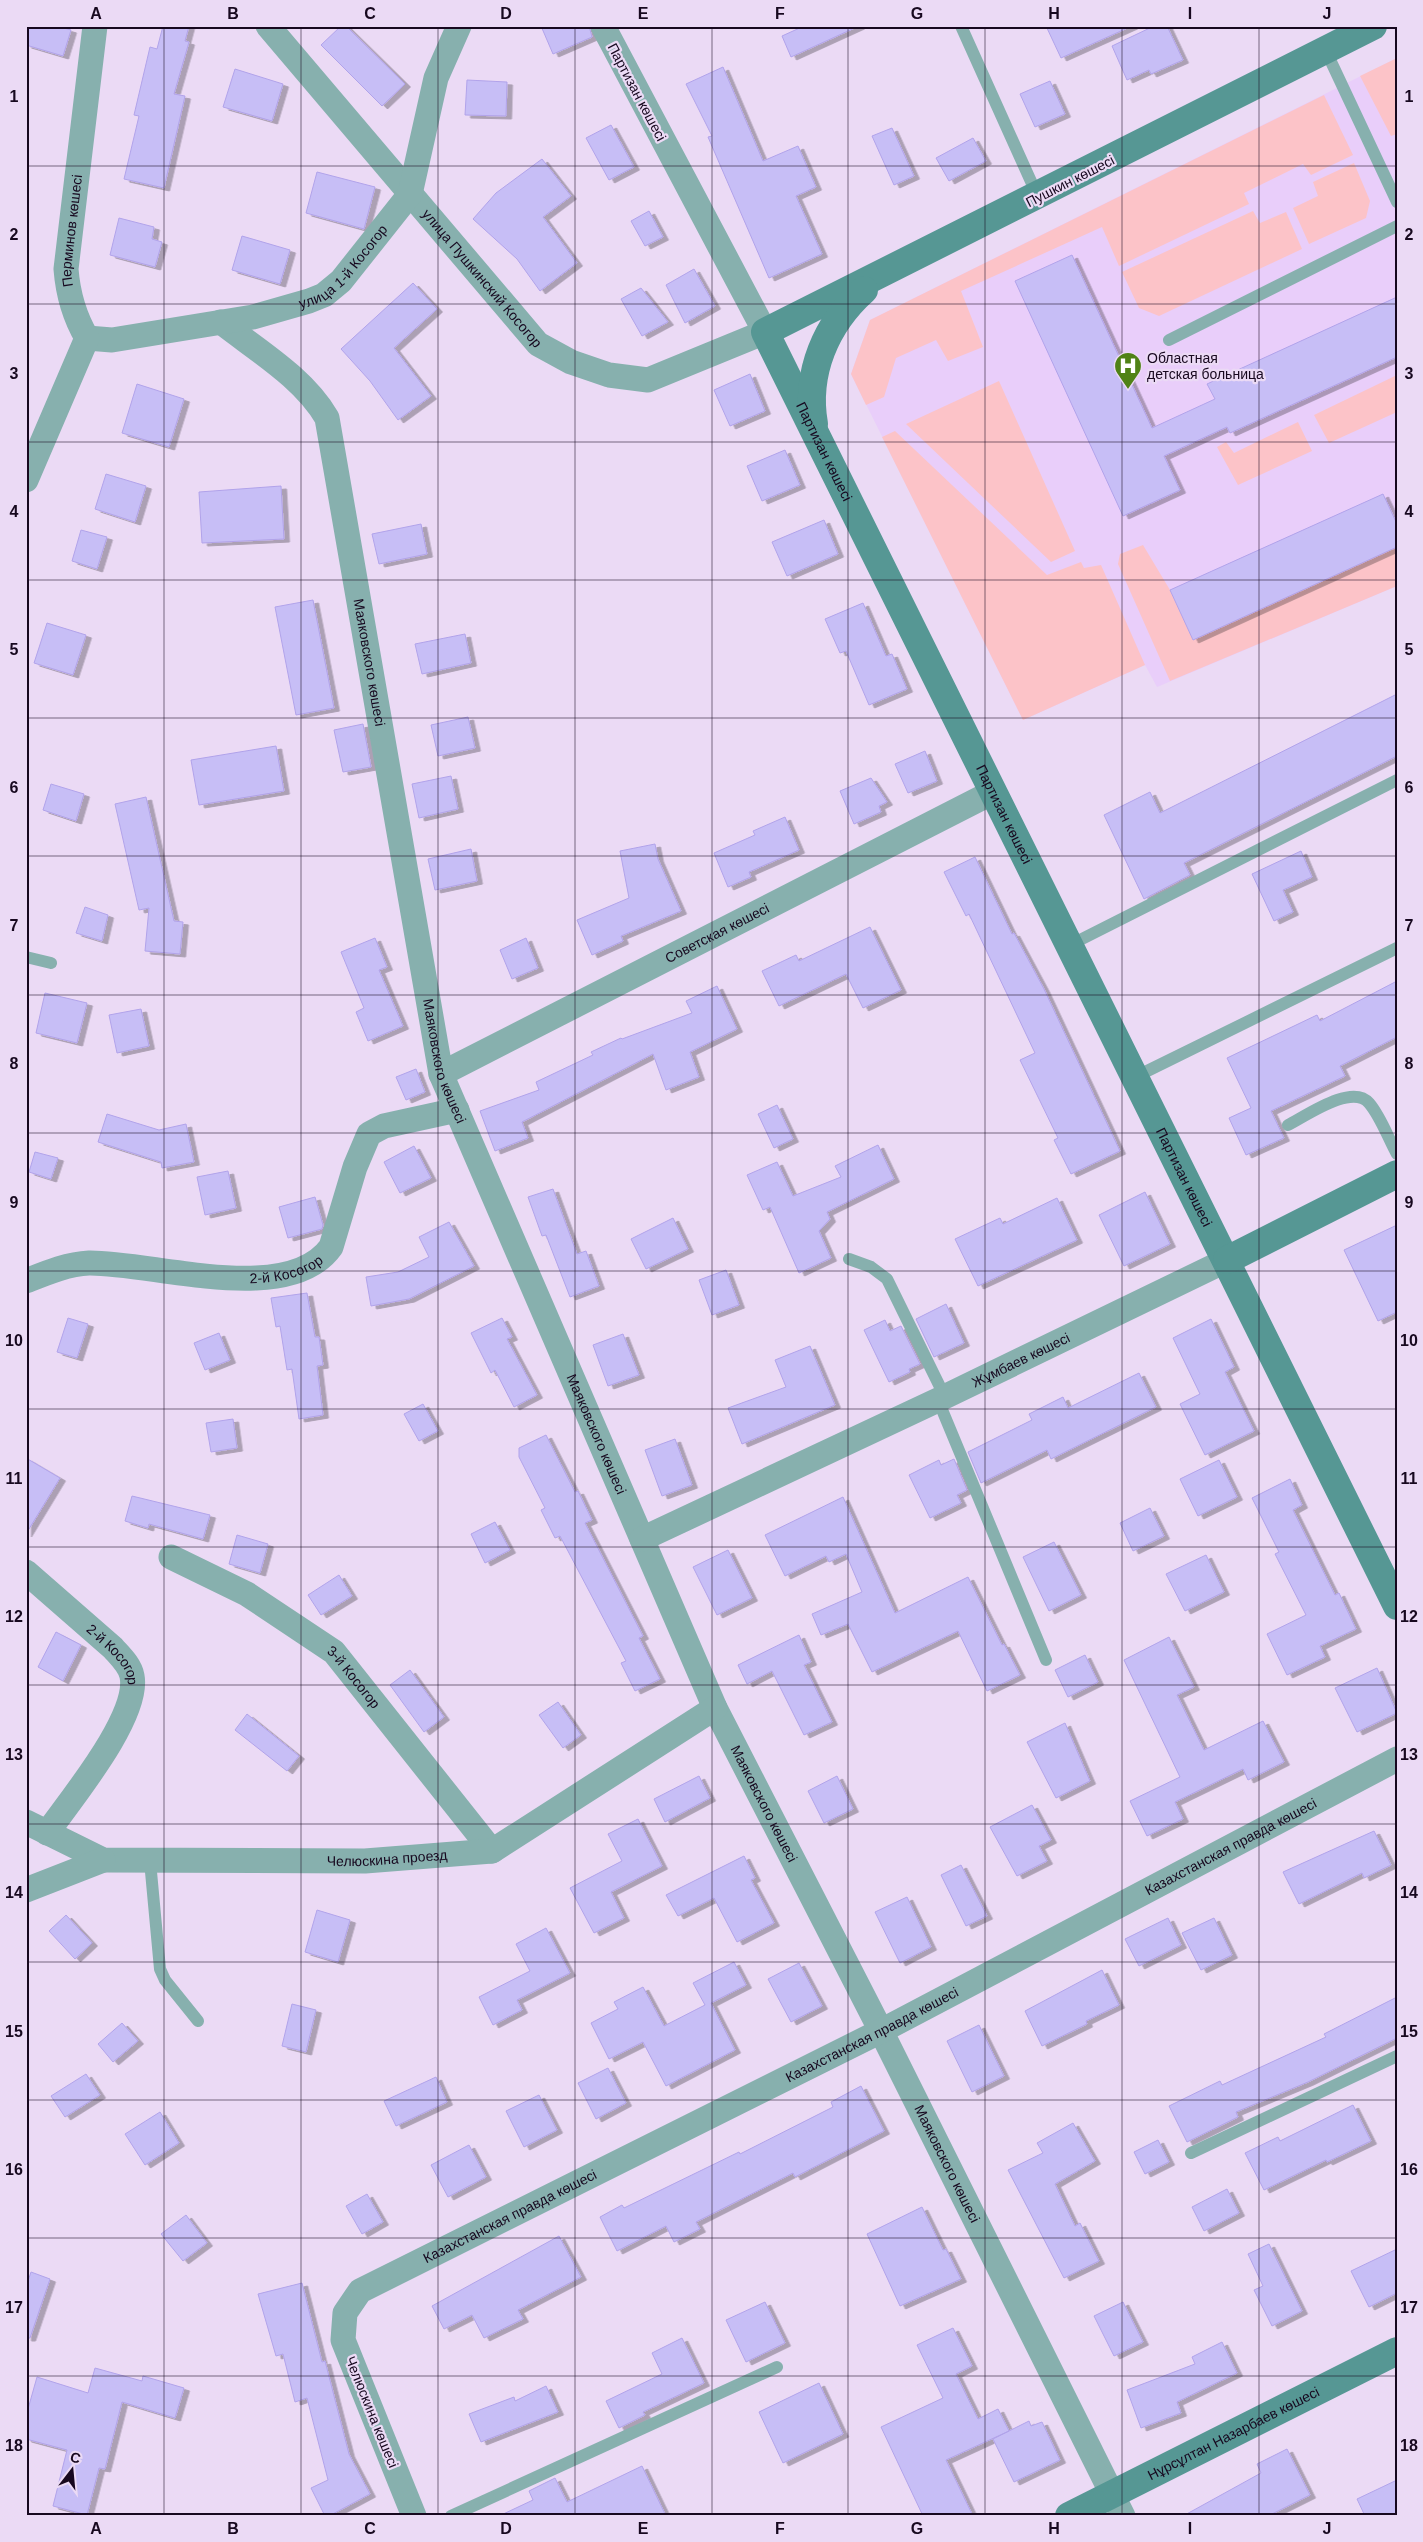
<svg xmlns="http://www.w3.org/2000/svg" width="1423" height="2542" viewBox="0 0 1423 2542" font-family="Helvetica,sans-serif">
  <defs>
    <filter id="shadow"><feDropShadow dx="5.5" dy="3" stdDeviation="0" flood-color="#0004"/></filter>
  </defs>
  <rect width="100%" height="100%" fill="#ebdaf5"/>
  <!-- built -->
  <path fill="#e9cefa" d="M1397,58V586L1157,687L1145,665L1023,720L851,374L870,320Z"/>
  <!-- green -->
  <path fill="#fcc3c8" d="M1397,58V134L1391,136L1360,76Z
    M1324,95L1353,155L1311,175L1303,164L1244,193L1249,204L1119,266L1102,227L961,291L983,347L948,361L936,340L896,358L884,397L866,405L851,374L870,320Z
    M1354,163L1370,201L1366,218L1309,244L1293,208L1318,196L1313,182Z
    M1253,211L1260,223L1286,212L1302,249L1159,316L1139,308L1122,272Z
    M1397,375V412L1329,443L1314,415Z
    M999,381L1075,551L1051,562L906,424Z
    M1298,422L1312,451L1238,485L1217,447L1226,442L1234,453Z
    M895,431L1047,575L1081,562L1084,568L1101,565L1145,665L1023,720L882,437Z
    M1143,545L1170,590L1397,547V586L1170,681L1118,564L1120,554Z"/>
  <!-- building -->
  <path fill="#c7bef6" stroke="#b1a3ea" filter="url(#shadow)" d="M26,26H57L71,30L63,56L26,45Z
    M163,26H189L185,41L189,42L174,94L185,96L164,188L124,179L139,116L134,115L150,47L157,49Z
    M341,26H346L405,84L382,106L321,45Z
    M541,26H589L592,37L553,54Z
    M804,26H859L791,57L782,36Z
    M1046,26H1132L1061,58Z
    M1154,26H1167L1183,60L1151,74L1149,70L1127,80L1112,46Z
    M723,67L763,161L798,146L816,187L796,196L822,254L769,278L708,137L712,136L686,84Z
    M235,69L283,84L272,121L223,107Z
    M467,80L507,82L506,116L465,115Z
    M1050,81L1065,114L1035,127L1020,94Z
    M611,125L634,167L609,180L586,138Z
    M892,128L914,176L894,185L872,136Z
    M973,138L986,161L949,181L936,158Z
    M542,159L571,196L543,217L577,263L540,291L517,259L473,219L496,193Z
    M317,172L375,187L364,229L306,213Z
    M649,211L663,237L645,246L631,221Z
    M119,218L154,227L152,239L162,242L155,267L110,255Z
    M242,236L290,250L280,284L232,270Z
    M1072,255L1152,428L1215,399L1207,384L1397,297V357L1230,433L1227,427L1164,456L1180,490L1123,516L1015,281Z
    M694,269L715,306L685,323L666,285Z
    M413,283L437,309L394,348L431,396L398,420L370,381L341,349Z
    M641,288L668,322L642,336L621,299Z
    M750,374L765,411L730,426L714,390Z
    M137,384L184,399L169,447L122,433Z
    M785,450L800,485L762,501L747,466Z
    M106,474L146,486L135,522L95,509Z
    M281,486L284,539L202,543L199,492Z
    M1383,494L1397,524V547L1193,640L1170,590Z
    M824,520L838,554L787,576L772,542Z
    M421,524L427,554L379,564L372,534Z
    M81,530L107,537L97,569L72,561Z
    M313,600L334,708L296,715L275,607Z
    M863,603L886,656L892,654L907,689L869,705L846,651L840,653L825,619Z
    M47,623L86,635L73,675L34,663Z
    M465,634L471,663L422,674L415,644Z
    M1397,694V756L1184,863L1190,875L1144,899L1104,815L1150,792L1160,813Z
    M468,717L475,748L438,756L431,725Z
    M363,724L371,767L343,772L334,730Z
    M276,746L284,791L199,805L191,760Z
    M925,751L937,781L908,793L895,764Z
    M451,776L458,809L419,818L412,784Z
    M871,778L887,802L879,806L881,812L854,824L840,791Z
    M51,784L84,794L76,821L43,810Z
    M146,797L174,921L183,922L180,954L145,951L149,908L139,910L115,804Z
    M785,817L799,850L749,872L751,877L728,887L714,853L755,835L753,831Z
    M655,844L658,859L681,911L621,936L623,941L592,955L577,920L629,898L620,851Z
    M471,849L477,881L435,890L428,859Z
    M1301,851L1312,877L1283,890L1293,912L1274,921L1252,874Z
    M975,857L1012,934L1014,933L1044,989L1120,1151L1071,1174L1054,1140L1058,1138L1020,1060L1035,1053L969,914L966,916L944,872Z
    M85,907L108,915L102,941L76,933Z
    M870,927L901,990L863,1008L846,974L779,1006L762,971L796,955L799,961Z
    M375,938L387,967L379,970L403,1026L368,1041L356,1012L364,1008L341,952Z
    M526,938L538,968L512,979L500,950Z
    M1397,981V1037L1340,1066L1345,1076L1271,1111L1284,1138L1246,1155L1229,1118L1251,1108L1227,1058L1317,1015L1320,1021Z
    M717,986L737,1029L690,1052L699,1077L666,1090L653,1054L522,1122L528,1138L495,1151L480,1111L539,1090L536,1082L593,1055L591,1052L621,1038L622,1039L692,1013L686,1001Z
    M45,993L87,1003L77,1043L36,1033Z
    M141,1009L149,1046L117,1053L109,1015Z
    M416,1069L425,1092L406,1100L396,1077Z
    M777,1105L793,1139L774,1148L758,1114Z
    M107,1114L159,1130L186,1124L194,1162L162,1168L161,1162L98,1142Z
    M878,1145L894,1179L827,1212L830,1219L819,1231L831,1258L799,1273L770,1207L763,1210L747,1175L777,1162L793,1196L841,1177L835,1166Z
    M414,1146L431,1178L400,1193L384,1162Z
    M35,1152L58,1158L51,1179L29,1172Z
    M228,1171L236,1208L205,1215L197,1177Z
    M553,1189L577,1254L586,1251L599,1286L570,1297L546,1235L542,1236L528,1197Z
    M1145,1192L1170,1244L1124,1266L1099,1215Z
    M315,1197L323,1225L322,1229L288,1238L279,1207Z
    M1057,1198L1077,1240L978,1286L955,1239L1000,1218L1003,1224Z
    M673,1218L688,1249L646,1269L631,1239Z
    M449,1222L474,1266L409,1299L371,1306L366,1277L398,1272L429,1257L419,1237Z
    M1397,1225V1312L1378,1321L1344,1250Z
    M726,1270L739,1305L712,1315L699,1280Z
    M307,1293L315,1337H319L323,1365L317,1366L323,1415L299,1419L292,1369L287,1370L280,1326L276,1327L271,1298Z
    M946,1304L964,1343L934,1357L916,1319Z
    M68,1318L88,1324L77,1358L57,1352Z
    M502,1318L512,1337L507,1339L537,1395L514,1407L495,1370L491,1373L471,1333Z
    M1211,1319L1234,1367L1225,1372L1254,1431L1205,1455L1180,1404L1200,1394L1173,1338Z
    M885,1320L890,1331L901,1326L920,1364L909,1369L910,1372L889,1382L864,1330Z
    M219,1333L230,1360L205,1370L194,1343Z
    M623,1334L639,1375L608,1386L593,1345Z
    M810,1346L835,1405L742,1444L728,1408L786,1387L775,1360Z
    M1139,1373L1156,1407L1051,1459L1047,1450L981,1483L968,1452L1032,1420L1029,1414L1063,1397L1068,1408Z
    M423,1404L438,1431L419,1441L404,1414Z
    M233,1419L237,1448L211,1452L206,1423Z
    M546,1435L575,1492L578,1491L592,1520L585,1523L643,1636L639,1638L660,1679L635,1691L621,1663L626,1661L560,1536L555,1538L541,1510L545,1508L519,1457V1448Z
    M675,1439L692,1485L662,1496L645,1450Z
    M26,1458L60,1478L26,1534Z
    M954,1459L967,1490L957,1495L961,1503L930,1518L909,1475L939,1460L941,1465Z
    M1219,1460L1237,1497L1198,1516L1180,1479Z
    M1290,1479L1302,1505L1293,1510L1335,1595L1339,1593L1356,1629L1320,1646L1325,1657L1287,1675L1267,1634L1306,1615L1275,1554L1279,1552L1252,1498Z
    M132,1496L210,1515L203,1539L149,1524L148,1528L125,1521Z
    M843,1497L895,1613L968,1577L1002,1645L1004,1644L1020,1675L987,1691L958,1631L872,1672L848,1624L821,1635L812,1614L862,1592L846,1554L829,1562L826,1556L785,1576L765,1535Z
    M1150,1508L1164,1536L1133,1551L1120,1523Z
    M495,1522L510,1550L485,1563L471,1534Z
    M237,1535L268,1544L260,1573L229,1564Z
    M1054,1542L1081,1595L1049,1611L1023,1557Z
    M728,1550L752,1598L717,1615L693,1567Z
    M1206,1555L1224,1592L1185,1611L1166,1574Z
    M339,1575L352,1596L321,1615L308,1595Z
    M56,1632L81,1645L63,1681L38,1667Z
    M799,1635L811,1662L804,1665L832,1722L804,1735L772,1671L747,1684L738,1665Z
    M1169,1637L1194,1687L1177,1695L1204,1750L1263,1721L1284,1762L1248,1780L1243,1769L1175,1802L1183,1819L1147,1836L1130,1801L1180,1777L1124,1660Z
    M1085,1655L1098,1682L1068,1697L1055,1670Z
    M1377,1668L1397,1713L1357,1732L1335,1688Z
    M410,1670L444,1717L424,1732L390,1685Z
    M558,1702L581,1735L563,1748L539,1715Z
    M247,1714L299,1756L287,1771L235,1730Z
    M1065,1723L1090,1781L1056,1798L1027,1742Z
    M699,1776L710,1798L665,1822L654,1799Z
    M837,1776L853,1809L824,1823L808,1791Z
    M1032,1805L1051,1840L1039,1846L1047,1861L1017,1876L990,1827Z
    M638,1819L662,1866L611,1892L624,1918L594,1933L570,1888L622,1861L608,1834Z
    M1374,1831L1391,1865L1364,1878L1362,1873L1299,1904L1283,1872Z
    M744,1856L755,1878L751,1880L774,1923L737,1942L714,1898L678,1916L666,1895Z
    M961,1865L987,1916L966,1926L941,1875Z
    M907,1897L931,1947L900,1963L875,1912Z
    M317,1910L350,1920L338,1962L305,1952Z
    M66,1915L92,1943L75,1959L49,1931Z
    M1168,1918L1181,1945L1139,1966L1125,1939Z
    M1214,1918L1232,1955L1201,1970L1182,1933Z
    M546,1928L570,1973L517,2000L522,2010L493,2025L479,1997L530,1971L516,1944Z
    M734,1962L746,1985L711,2003L735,2050L666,2086L643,2042L609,2059L591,2023L618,2009L614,2002L643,1987L664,2026L705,2005L693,1983Z
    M799,1963L822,2006L791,2022L768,1979Z
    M1102,1970L1119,2005L1086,2021L1087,2024L1042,2046L1025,2011Z
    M1397,1997V2038L1308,2082L1236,2112L1238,2117L1187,2142L1169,2106L1220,2081L1222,2085L1326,2037L1324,2034Z
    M292,2004L316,2010L306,2052L282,2046Z
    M122,2023L138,2041L113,2062L98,2044Z
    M979,2025L1004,2076L972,2092L947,2041Z
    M608,2068L626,2103L596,2119L578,2083Z
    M86,2074L100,2095L65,2117L51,2096Z
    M436,2077L447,2102L396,2126L384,2101Z
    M861,2086L884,2131L795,2177L793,2173L696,2222L700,2229L674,2242L666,2226L617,2251L600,2217L622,2205L624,2208L739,2152L740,2154L833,2107L831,2102Z
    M539,2095L557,2130L524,2147L506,2111Z
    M1353,2105L1371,2141L1327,2162L1326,2160L1264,2190L1245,2153L1278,2137L1280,2141Z
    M160,2112L179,2143L145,2165L125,2134Z
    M1073,2123L1095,2161L1055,2184L1075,2226L1080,2223L1099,2261L1064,2278L1008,2170L1043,2153L1037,2143Z
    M1158,2140L1169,2162L1145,2174L1134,2152Z
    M469,2145L486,2177L448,2197L431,2165Z
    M1227,2189L1239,2213L1204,2231L1192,2207Z
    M367,2194L383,2222L362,2234L346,2206Z
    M922,2207L943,2250L946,2249L961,2279L900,2306L867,2234Z
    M186,2215L207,2243L183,2261L161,2234Z
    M559,2236L581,2277L518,2310L523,2319L484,2338L472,2315L444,2329L432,2306Z
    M1269,2244L1302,2311L1272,2326L1254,2290L1263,2286L1248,2254Z
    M1397,2249V2293L1369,2307L1351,2271Z
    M31,2272L50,2279L30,2338H26V2287Z
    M302,2283L322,2362L325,2361L349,2454L370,2494L329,2516H325L311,2488L328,2480L307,2398L295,2402L283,2354L276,2356L258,2294Z
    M765,2302L785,2343L746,2362L726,2320Z
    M1123,2302L1143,2342L1114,2356L1094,2316Z
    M953,2328L972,2366L956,2374L978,2419L998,2409L1009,2431L946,2460L973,2516H923L881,2427L943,2398L917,2345Z
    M682,2338L704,2383L643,2412L645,2415L619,2428L606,2401L662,2374L652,2353Z
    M1222,2342L1237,2373L1177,2402L1181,2413L1141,2428L1127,2390L1195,2364L1192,2357Z
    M95,2368L142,2381L143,2376L184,2388L175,2418L122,2402L105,2469L99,2468L87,2515L53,2506L67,2450L26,2439V2416L37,2377L88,2393Z
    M819,2383L843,2434L783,2463L759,2412Z
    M546,2386L558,2412L481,2442L469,2414L514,2397L515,2401Z
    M1029,2421L1031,2426L1042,2422L1060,2460L1014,2482L993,2439Z
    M1287,2449L1310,2495L1268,2516H1183L1261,2473L1257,2464Z
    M642,2466L666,2516H499L533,2500L529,2491L555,2478L567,2502Z
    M1397,2480V2516H1365L1357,2499Z"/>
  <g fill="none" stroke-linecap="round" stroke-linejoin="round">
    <!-- lane -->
    <path stroke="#87b0ae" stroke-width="12" d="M961,26L1038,197
      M1326,51L1397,202
      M1169,340L1397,226
      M1070,945L1397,780
      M26,957L51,963
      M1135,1077L1397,948
      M1288,1125C1306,1116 1352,1083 1369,1103C1381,1117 1388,1138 1397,1154
      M849,1259L871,1267L887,1279L945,1397
      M938,1400L1046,1660
      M150,1861L160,1969L165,1980L198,2021
      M1191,2153L1397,2056
      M451,2516L777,2367"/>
    <!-- street -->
    <g stroke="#87b0ae" stroke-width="25">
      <path id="s1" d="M268,26L538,344L571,362L609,375L648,380L765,332L603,26"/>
      <path id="s2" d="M221,322C258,351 304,378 327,418L441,1074L715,1708L881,2031L1123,2516"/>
      <path id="s3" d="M87,338L112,340L253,317L309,301L324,295L341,281L410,194L436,78L459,26"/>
      <path id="s4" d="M26,480L87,338C74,316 68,295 66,269L95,26"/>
      <path id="s5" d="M441,1074L993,792"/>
      <path id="s6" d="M26,1281C46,1273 67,1264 89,1263C152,1262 288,1307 331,1247L355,1167L369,1134L384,1126L457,1110"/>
      <path id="s7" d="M642,1539L938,1400L1227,1260"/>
      <path id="s8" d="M171,1557L247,1594L334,1652L492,1851"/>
      <path id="s9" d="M26,1572L113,1648C120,1656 130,1665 132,1676C140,1716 71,1799 47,1833"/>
      <path id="s10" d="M26,1822L103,1860L365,1861L492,1851L715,1708"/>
      <path d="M26,1890L103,1860"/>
      <path id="s11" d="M414,2516L343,2340L345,2313L360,2291L881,2031L1397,1759"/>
    </g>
    <!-- secondary -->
    <g stroke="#569794" stroke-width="28">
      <path id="s12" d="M1373,26L765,332L1397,1606"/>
      <path d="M814,424C805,373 826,324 864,290"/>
      <path d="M1227,1260L1397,1174"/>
      <path id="s13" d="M1069,2516L1397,2351"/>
    </g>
  </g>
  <!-- grid -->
  <path fill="none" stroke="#17081f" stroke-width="1" stroke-opacity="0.55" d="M164,26V2516M301,26V2516M438,26V2516M575,26V2516M712,26V2516M848,26V2516M985,26V2516M1122,26V2516M1259,26V2516M26,166H1397M26,304H1397M26,442H1397M26,580H1397M26,718H1397M26,856H1397M26,995H1397M26,1133H1397M26,1271H1397M26,1409H1397M26,1547H1397M26,1685H1397M26,1824H1397M26,1962H1397M26,2100H1397M26,2238H1397M26,2376H1397"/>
  <!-- icons -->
  <defs>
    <symbol id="hospital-pin" viewBox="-11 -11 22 30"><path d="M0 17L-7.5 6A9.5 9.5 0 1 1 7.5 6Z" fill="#508216" stroke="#ebdaf5"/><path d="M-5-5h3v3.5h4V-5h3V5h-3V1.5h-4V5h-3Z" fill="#fff"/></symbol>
  </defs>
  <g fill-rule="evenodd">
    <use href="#hospital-pin" x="1112" y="350" width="32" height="43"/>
  </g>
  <g text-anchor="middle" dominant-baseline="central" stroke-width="4.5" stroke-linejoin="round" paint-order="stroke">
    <!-- street labels -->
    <g font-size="14" fill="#17081f" stroke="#ebdaf5">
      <text transform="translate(637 92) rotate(62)">Партизан көшесі</text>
      <text transform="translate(1070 181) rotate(-27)">Пушкин көшесі</text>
      <text stroke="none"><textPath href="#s4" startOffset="266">Перминов көшесі</textPath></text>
      <text stroke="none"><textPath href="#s3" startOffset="275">улица 1-й Косогор</textPath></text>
      <text stroke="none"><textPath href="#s1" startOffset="331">улица Пушкинский Косогор</textPath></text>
      <text stroke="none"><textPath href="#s12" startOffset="814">Партизан көшесі</textPath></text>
      <text stroke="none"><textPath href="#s2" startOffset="392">Маяковского көшесі</textPath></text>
      <text stroke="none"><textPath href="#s12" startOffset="1219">Партизан көшесі</textPath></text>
      <text stroke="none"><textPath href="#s5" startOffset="310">Советская көшесі</textPath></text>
      <text stroke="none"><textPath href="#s2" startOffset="798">Маяковского көшесі</textPath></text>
      <text stroke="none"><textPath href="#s12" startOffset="1624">Партизан көшесі</textPath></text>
      <text stroke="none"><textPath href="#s6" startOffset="265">2-й Косогор</textPath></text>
      <text stroke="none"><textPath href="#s7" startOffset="419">Жұмбаев көшесі</textPath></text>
      <text stroke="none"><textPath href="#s2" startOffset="1202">Маяковского көшесі</textPath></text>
      <text stroke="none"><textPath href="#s9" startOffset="121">2-й Косогор</textPath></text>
      <text stroke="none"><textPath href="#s8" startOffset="221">3-й Косогор</textPath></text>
      <text stroke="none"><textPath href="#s2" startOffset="1608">Маяковского көшесі</textPath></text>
      <text stroke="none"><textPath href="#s11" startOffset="1221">Казахстанская правда көшесі</textPath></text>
      <text stroke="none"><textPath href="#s10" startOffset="370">Челюскина проезд</textPath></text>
      <text stroke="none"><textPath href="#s11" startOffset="816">Казахстанская правда көшесі</textPath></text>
      <text stroke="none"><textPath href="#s2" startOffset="2012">Маяковского көшесі</textPath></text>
      <text stroke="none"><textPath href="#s11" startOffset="411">Казахстанская правда көшесі</textPath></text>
      <text transform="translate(372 2412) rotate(68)">Челюскина көшесі</text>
      <text stroke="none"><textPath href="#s13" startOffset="184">Нұрсұлтан Назарбаев көшесі</textPath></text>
    </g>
    <!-- poi labels -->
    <g font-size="14" fill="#17081f" stroke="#ebdaf5" text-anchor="start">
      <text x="1147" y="358">Областная<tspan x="1147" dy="16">детская больница</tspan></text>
    </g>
  </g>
  <!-- border -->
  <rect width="1423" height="2542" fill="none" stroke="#ebdaf5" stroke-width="55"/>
  <!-- north arrow -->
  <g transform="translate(72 2470) rotate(16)" stroke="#ebdaf5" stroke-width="4" paint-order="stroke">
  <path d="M0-4L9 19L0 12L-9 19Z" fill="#17081f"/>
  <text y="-8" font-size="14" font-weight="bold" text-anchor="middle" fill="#17081f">С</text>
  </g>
  <rect x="28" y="28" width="1368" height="2486" fill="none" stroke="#17081f" stroke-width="2"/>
  <g font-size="16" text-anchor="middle" font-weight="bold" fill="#17081f">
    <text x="96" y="19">A</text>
    <text x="233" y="19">B</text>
    <text x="370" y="19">C</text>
    <text x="506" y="19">D</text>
    <text x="643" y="19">E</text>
    <text x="780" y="19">F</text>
    <text x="917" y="19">G</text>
    <text x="1054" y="19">H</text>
    <text x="1190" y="19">I</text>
    <text x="1327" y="19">J</text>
    <text x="14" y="102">1</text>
    <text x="1409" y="102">1</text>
    <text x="14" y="240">2</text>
    <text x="1409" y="240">2</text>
    <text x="14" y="379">3</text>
    <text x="1409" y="379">3</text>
    <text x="14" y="517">4</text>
    <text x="1409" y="517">4</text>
    <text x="14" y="655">5</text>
    <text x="1409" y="655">5</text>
    <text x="14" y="793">6</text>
    <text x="1409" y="793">6</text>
    <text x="14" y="931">7</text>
    <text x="1409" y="931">7</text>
    <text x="14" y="1069">8</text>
    <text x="1409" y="1069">8</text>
    <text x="14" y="1208">9</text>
    <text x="1409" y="1208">9</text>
    <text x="14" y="1346">10</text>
    <text x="1409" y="1346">10</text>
    <text x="14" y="1484">11</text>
    <text x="1409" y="1484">11</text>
    <text x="14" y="1622">12</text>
    <text x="1409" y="1622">12</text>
    <text x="14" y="1760">13</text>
    <text x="1409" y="1760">13</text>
    <text x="14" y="1898">14</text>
    <text x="1409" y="1898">14</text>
    <text x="14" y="2037">15</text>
    <text x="1409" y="2037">15</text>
    <text x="14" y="2175">16</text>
    <text x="1409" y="2175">16</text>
    <text x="14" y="2313">17</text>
    <text x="1409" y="2313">17</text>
    <text x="14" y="2451">18</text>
    <text x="1409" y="2451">18</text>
    <text x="96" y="2534">A</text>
    <text x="233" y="2534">B</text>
    <text x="370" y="2534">C</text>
    <text x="506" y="2534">D</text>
    <text x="643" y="2534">E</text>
    <text x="780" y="2534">F</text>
    <text x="917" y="2534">G</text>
    <text x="1054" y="2534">H</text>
    <text x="1190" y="2534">I</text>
    <text x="1327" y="2534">J</text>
  </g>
</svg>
